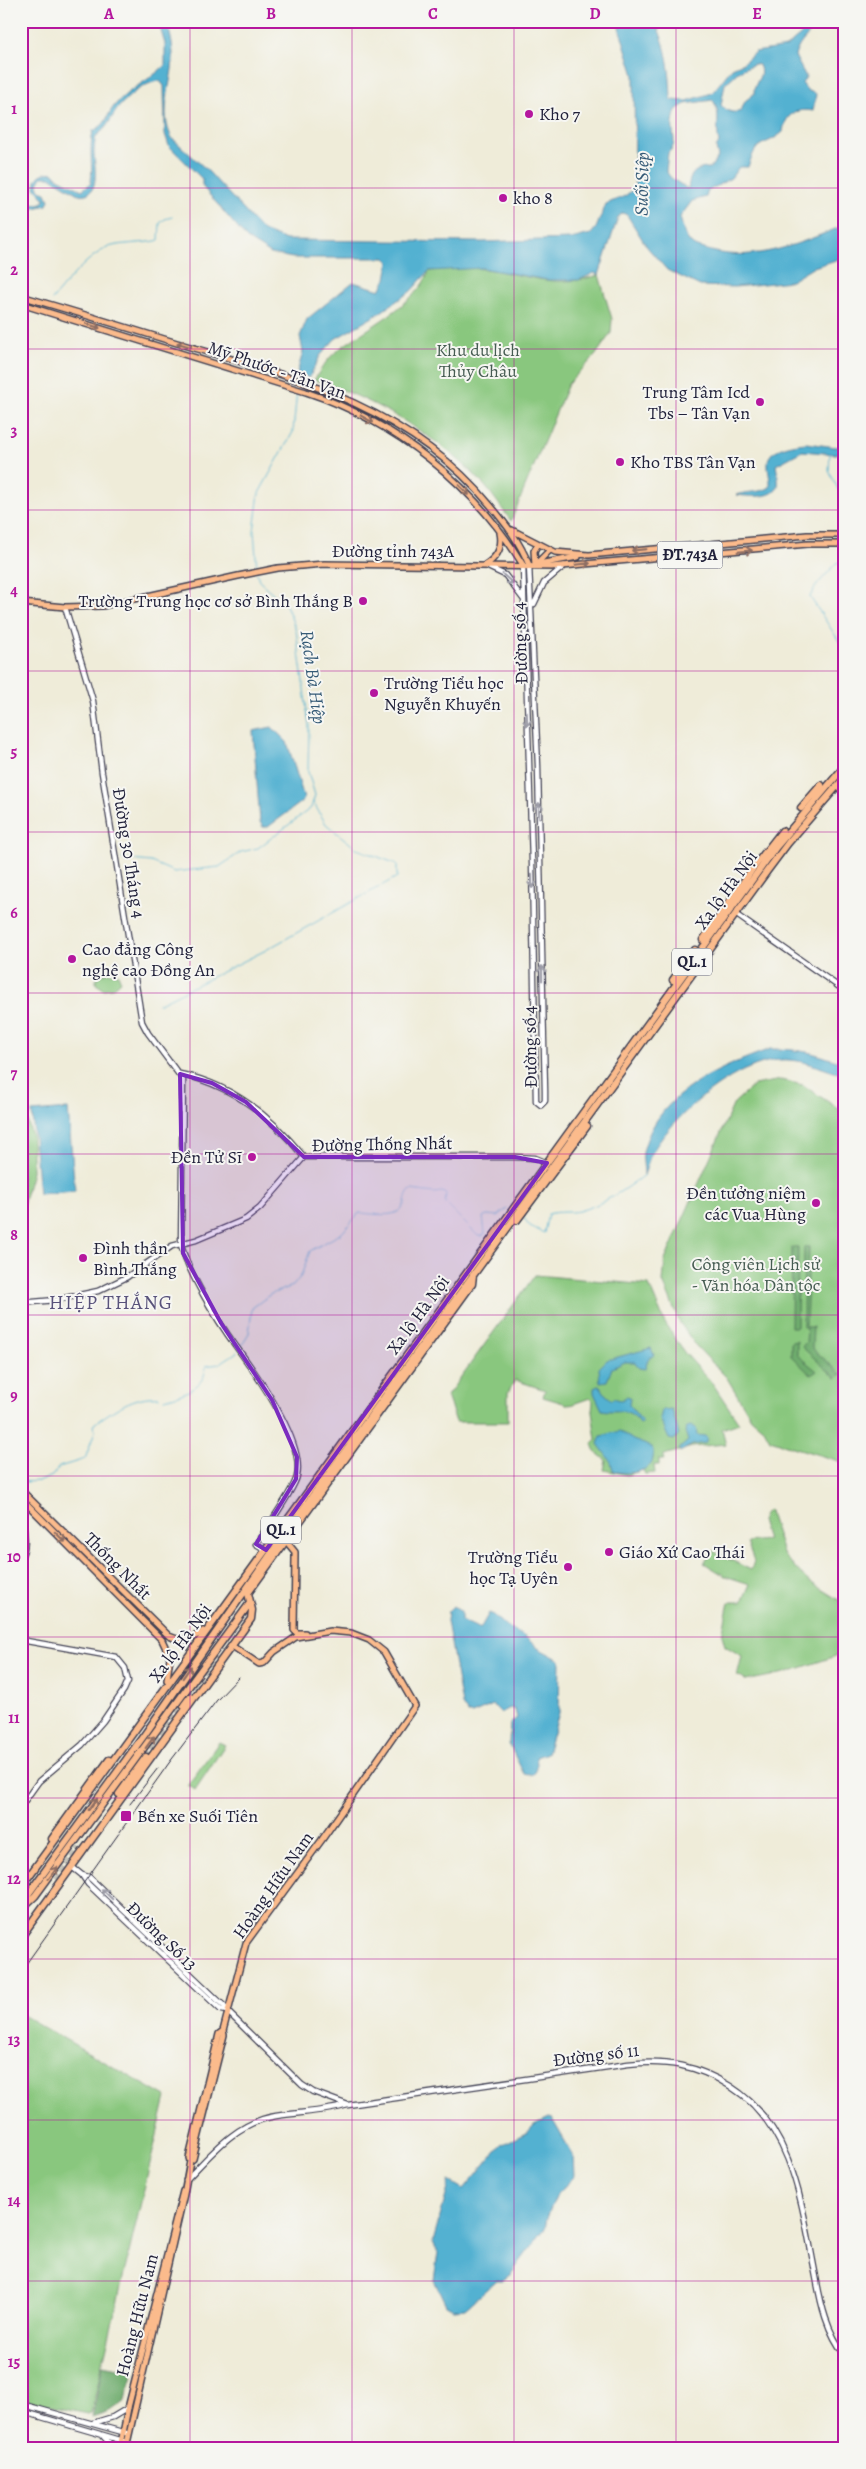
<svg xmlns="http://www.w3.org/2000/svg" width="866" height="2469" viewBox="0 0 866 2469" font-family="Alegreya,serif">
  <rect width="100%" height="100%" fill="#f6f6f2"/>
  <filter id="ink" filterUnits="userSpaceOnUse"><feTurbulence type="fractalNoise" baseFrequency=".02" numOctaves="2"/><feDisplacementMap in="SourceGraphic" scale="10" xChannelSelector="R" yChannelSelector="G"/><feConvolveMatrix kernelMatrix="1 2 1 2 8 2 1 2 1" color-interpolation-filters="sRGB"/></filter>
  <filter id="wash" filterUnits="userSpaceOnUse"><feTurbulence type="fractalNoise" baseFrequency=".0096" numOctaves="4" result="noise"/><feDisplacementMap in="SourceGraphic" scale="20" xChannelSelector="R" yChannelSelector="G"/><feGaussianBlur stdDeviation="1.12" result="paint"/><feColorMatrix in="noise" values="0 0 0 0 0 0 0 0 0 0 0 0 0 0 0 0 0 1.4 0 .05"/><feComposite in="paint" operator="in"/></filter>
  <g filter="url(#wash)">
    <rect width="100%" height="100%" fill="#efecd9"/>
    <!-- green -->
    <path fill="#89c77e" stroke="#56745c" d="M457,268C488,266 515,276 545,280C563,283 582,280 599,275L612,319L611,333L595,356L568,384L511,521C502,509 494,496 484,485C445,440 370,396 314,380C321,369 328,358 338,350C364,329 418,304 429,271Z
      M108,972L118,974L121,981L113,988L104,989L96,984V980L100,975Z
      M781,1080L803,1085L845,1113V1463L770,1440L764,1429L751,1418L727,1378L696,1346L680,1323L663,1282L665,1260L734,1103L754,1085Z
      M21,1103L32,1135V1172L21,1212Z
      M535,1275L649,1285L665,1323L684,1352L713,1384L739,1423L722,1429L726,1444L692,1447L664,1455V1460H659V1465H654L655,1473L645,1474L643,1470L627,1475L604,1470L606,1460L595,1452L592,1444L596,1440L592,1411L593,1401L590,1398L570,1405L543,1397L545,1390L515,1380L508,1393V1422H456L447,1396Z
      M769,1510L784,1556L807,1580L845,1604V1653L785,1673L746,1681L742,1677L737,1676L742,1656L725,1646L722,1635L729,1602H742L750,1584L725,1576L704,1563L713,1551L751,1570L754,1561L747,1542L767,1540L761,1521L765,1512Z
      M219,1742L225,1745L195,1790L188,1785Z
      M21,2014L166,2097L91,2413L88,2414L21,2400Z"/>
    <!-- forest -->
    <path fill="#6eac6d" stroke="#486754" d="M792,1247H798L797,1327H791Z
      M804,1247H809L806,1327H803Z
      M807,1327H813L812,1348L841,1374L836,1378L802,1347L806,1342Z
      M797,1341V1355L817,1371L811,1375L791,1356V1342Z
      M103,2365L133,2371L126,2400L112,2410L92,2417Z"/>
    <!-- water -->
    <path fill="#53b1d1" stroke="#3a6a86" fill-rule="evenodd" d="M158,21H166C170,32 173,44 173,56C173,82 158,113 172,138L207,170L263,231L286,240L481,242L571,239L591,234L596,228L606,204L625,196L635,188L634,75L617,21H655C668,49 670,70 671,100L687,101L712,93L732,68L743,63L755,52L786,47L817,21C811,37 800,38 795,56L806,77L802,83L807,90L816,94L813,111C797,108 785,114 783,132C763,149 758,136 748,167H739L731,178L708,191L706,197L692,201L680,217C683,227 684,238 693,245C697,248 706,249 711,251C757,263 803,242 845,225V257L814,267L791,281L735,287L700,286L667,270L647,247L627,215L623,213L618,217L599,275L594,273L579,280H547L482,268L429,271L411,291L378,314L335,339L320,356L309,378L297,373L303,352L300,336L307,319L353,282L380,290L386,279L389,262L385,258H293L271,254L247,239L202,186V179L169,146L165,134L164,86L160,81C145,82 128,96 118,108C110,119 108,128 96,136C95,141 94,147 94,152C94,164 102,199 78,194L50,177H42L38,184L40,191L46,193L49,200L47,205L21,211V207L42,203L45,199L35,188C35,176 43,171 54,173L58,178L82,190L91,183C93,165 89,149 93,131C109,123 105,117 115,105C129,88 151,80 165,65V44ZM754,64L759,65C765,77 753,82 754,94L745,101L741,111C733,114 726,111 721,105L725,84L739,71ZM713,100C722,114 715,128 719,143L716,148L718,157L710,168C693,168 690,175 688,189L671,178L666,171L668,153C676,145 674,141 673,131C672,124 674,116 676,110L685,104Z
      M806,443L836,447L845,446V452L836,454L802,451L776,465C777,471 779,480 778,486C774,500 746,496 736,495C747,491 762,493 770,487C771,478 767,470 768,462C768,448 795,444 806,443Z
      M272,727L287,742L304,798L303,801L268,827H263L260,822L253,731Z
      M770,1049C802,1049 815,1053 845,1064V1075C827,1071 808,1061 789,1060C742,1056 674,1114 652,1153C648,1159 647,1168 644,1175C644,1166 641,1156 644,1148C660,1091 720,1068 770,1049Z
      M68,1109L75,1191L39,1194L32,1112Z
      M651,1348L654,1355L648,1359L645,1369L639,1368L635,1362H625L612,1368L607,1381L600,1382L599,1368L607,1360Z
      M598,1386L601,1387L606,1395L612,1400L614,1398L622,1401L626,1396L630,1397L629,1405L643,1422L639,1424C632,1406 616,1413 602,1410L594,1393V1388Z
      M672,1409L679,1434L674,1440L669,1439L660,1419L662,1410Z
      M691,1426L696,1428L697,1435L705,1436L708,1439L705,1443L692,1445L680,1452L679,1449L688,1441L685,1431L687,1427Z
      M620,1431L633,1440L652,1447C660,1472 630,1476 613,1471L611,1462L598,1444L601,1436Z
      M453,1606L461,1612V1620L480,1629L489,1613L494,1615L506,1626L525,1637L538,1648L560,1660L559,1713L547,1753L536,1757C538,1767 538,1778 524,1774L509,1744L510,1724L517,1718L515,1710L510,1708L501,1713L493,1705L472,1714H468L462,1705L447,1621L448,1611Z
      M548,2118L552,2119L573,2155L574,2177L557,2194L547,2217L545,2228L511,2274L503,2280H497L465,2308L454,2309L446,2305L434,2280L438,2253L433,2242L450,2181L464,2189L501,2145L528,2132L534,2125Z"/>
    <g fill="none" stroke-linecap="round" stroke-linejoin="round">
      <!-- stream -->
      <path stroke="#53b1d1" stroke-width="1" d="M52,300C68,281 86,257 109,247C120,243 153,243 159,240L160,223L165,219L172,217
        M21,321L28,316
        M830,453L829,471L845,503
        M845,561L836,563C828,574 815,584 810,597L845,650
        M257,569L254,531L259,493L293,432L297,390
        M122,859L151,862L174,872L219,867L241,852L258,848L311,808L315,795L308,772L309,726L296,630L286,605L259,581L257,573
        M158,1004L264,951L397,877V864L357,849L326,824L313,802
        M523,1217L530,1226L544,1233L548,1214C558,1211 569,1213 579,1211C604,1204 624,1190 644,1175
        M239,1349L249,1333L252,1308L271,1294L293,1286L301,1276L310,1251L342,1233L359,1213C370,1213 395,1219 402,1208C407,1202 404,1195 411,1190L434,1193L442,1192L446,1194L445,1203L478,1236H483L485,1233L483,1217L487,1215L498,1216L507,1209
        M165,1399C182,1394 205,1389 206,1366L219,1364L237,1352
        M23,1482L41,1481L52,1476L59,1467L85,1459L95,1431L94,1424C112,1411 135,1394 159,1397"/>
    </g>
  </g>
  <g filter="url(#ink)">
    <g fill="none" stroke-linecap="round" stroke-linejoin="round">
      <!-- highway-tunnel -->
      <path stroke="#c6c4b9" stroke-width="6" stroke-dasharray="6 3" stroke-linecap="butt" d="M190,1697L218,1658
        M146,1757L184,1705
        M57,1880L80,1848"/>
      <defs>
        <path id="minor" d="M523,565L532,862L536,1101L541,1105L545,1101V1091L538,766L529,565
          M488,567L505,575L524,600
          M534,604L544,583L564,566
          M65,607L93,701L102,773L142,1022L148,1033L183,1080L181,1245C189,1274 217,1320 235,1345C255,1372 305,1441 297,1476C295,1489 265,1530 256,1544L263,1548
          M738,916L845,991
          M180,1074C231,1084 272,1117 304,1157
          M304,1157H515L535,1158L547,1163
          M21,1303L56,1300L98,1291L127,1277L172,1246L196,1240L246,1219L260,1208L304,1157
          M21,1557C31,1540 17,1519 26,1502
          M21,1640L116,1657L125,1668L128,1681L124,1690L103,1721L82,1745L39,1781L21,1806
          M72,1867L82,1875L89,1877L224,2006L227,2011L302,2085L313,2092L348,2105
          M82,1875L88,1884L221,2010L227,2011
          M186,2180C212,2153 237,2122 276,2116C300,2112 324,2112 348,2105L628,2064C666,2060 697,2065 730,2086C795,2127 802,2208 816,2277C821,2305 827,2332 845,2355
          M21,2404L126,2433
          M21,2411L127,2442
          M93,2423L113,2417L128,2408
          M103,2436L114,2448"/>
        <path id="major" d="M21,296C73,311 125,327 177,343C294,377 410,407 490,505C506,524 520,542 529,565
          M21,304L306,392C396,422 474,484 523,565
          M512,530L555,552L589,555L807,535H845
          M538,564L578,557
          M485,565C498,557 503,547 500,533
          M535,565L534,551L538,544
          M535,565L550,550
          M21,603L65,607L102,606L238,576L278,568L324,564L551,567L808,544H845
          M21,1490L169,1636C181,1642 192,1640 203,1631
          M21,1498L162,1640L170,1657L167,1680
          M286,1541L295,1552V1556L294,1630L297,1633H305
          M190,2161L193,2159L224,2035L223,2031L246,1943L321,1841L415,1706L384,1652L369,1640L351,1633L330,1631L296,1637L274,1652L264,1663L259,1664L232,1646
          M120,2448L128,2408L183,2191
          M126,2448L184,2194L190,2161L189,2158L219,2034L223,2031"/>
        <path id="highway" d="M801,808L821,785
          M703,940L753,868L782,831
          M673,980L695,950
          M517,1220L587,1126
          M248,1593L472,1284L473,1275
          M184,1705L190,1697
          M119,1794L146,1757
          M52,1839L109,1760
          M21,1887L776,847L845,766
          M21,1904L145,1734L282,1538L767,871L788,843L845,777
          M21,1909L35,1896L250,1603
          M21,1937L251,1619L252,1610L248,1593"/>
      </defs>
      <!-- minor casing -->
      <use href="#minor" stroke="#414053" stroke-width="7"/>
      <!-- major casing -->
      <use href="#major" stroke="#414053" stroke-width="8"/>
      <!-- highway casing -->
      <use href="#highway" stroke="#414053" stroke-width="9"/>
      <!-- minor -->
      <use href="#minor" stroke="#fff" stroke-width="4.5"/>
      <!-- major -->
      <use href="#major" stroke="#fbbb8c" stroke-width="5"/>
      <!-- highway -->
      <use href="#highway" stroke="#fbbb8c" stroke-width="6"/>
      <!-- rail -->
      <path stroke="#22223b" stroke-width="1" d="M130,1804L158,1768
        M21,1971L169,1763L217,1700L239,1677"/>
    </g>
    <!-- one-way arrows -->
    <defs><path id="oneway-shaft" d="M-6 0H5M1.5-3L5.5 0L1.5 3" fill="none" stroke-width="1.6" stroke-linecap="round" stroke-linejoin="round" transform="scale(1.25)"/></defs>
    <g stroke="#8e6e64">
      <use href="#oneway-shaft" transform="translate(93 326) rotate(17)"/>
      <use href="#oneway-shaft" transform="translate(184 345) rotate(-164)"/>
      <use href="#oneway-shaft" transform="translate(367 419) rotate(29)"/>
      <use href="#oneway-shaft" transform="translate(464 490) rotate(45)"/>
      <use href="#oneway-shaft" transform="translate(639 550) rotate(175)"/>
      <use href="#oneway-shaft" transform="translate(745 551) rotate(-5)"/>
      <use href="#oneway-shaft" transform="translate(583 564) rotate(-6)"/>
      <use href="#oneway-shaft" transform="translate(60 1537) rotate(45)"/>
      <use href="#oneway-shaft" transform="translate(187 1672) rotate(-55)"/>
      <use href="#oneway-shaft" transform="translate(150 1742) rotate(-54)"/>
      <use href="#oneway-shaft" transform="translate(93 1804) rotate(-54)"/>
      <use href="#oneway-shaft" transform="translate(53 1873) rotate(-53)"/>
    </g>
    <g stroke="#9c9ca7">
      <use href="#oneway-shaft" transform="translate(508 579) rotate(43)"/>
      <use href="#oneway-shaft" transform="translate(527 719) rotate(88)"/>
      <use href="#oneway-shaft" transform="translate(539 810) rotate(-91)"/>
      <use href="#oneway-shaft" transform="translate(532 881) rotate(89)"/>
      <use href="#oneway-shaft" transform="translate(542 973) rotate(-91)"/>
      <use href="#oneway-shaft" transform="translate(107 1894) rotate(-136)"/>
    </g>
  </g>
  <!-- marked area -->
  <path fill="#7b2cbf" fill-opacity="0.2" stroke="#7b2cbf" stroke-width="4" stroke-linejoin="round" d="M180,1074L212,1083L246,1102L304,1157H515L547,1163L266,1550L256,1544L296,1479L297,1457L272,1400L221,1323L183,1253Z"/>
  <!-- grid -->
  <path fill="none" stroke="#b5179e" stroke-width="1" stroke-opacity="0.55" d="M190,21V2448M352,21V2448M514,21V2448M676,21V2448M21,188H845M21,349H845M21,510H845M21,671H845M21,832H845M21,993H845M21,1154H845M21,1315H845M21,1476H845M21,1637H845M21,1798H845M21,1959H845M21,2120H845M21,2281H845"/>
  <!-- markers -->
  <g fill="#b5179e" stroke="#f6f6f2" stroke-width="2">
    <circle cx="529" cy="114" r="5"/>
    <circle cx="503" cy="198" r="5"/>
    <circle cx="760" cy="402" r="5"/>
    <circle cx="620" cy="462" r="5"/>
    <circle cx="363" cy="601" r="5"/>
    <circle cx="374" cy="693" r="5"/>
    <circle cx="72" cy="959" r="5"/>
    <circle cx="252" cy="1157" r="5"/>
    <circle cx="816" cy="1203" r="5"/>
    <circle cx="83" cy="1258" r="5"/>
    <circle cx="609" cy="1552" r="5"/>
    <circle cx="568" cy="1567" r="5"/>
    <rect x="120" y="1810" width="12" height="12" rx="2.5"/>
  </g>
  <g text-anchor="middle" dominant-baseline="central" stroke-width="4" stroke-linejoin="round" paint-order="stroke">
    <!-- shield labels -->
    <g fill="#f6f6f2" stroke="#626272" stroke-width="1">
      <rect x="657.5" y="541.5" width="65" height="27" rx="4"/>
      <rect x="672" y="948.5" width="40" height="27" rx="4"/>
      <rect x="261" y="1516.5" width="40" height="27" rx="4"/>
    </g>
    <g font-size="16" font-weight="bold" fill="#22223b">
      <text x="690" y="555">ĐT.743A</text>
      <text x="692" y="962">QL.1</text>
      <text x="281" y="1530">QL.1</text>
    </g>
    <!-- poi labels -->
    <g font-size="18" fill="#22223b" stroke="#f6f6f2" text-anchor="start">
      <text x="539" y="114">Kho 7</text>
      <text x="513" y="198">kho 8</text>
      <text x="750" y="392" text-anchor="end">Trung Tâm Icd<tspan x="750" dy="21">Tbs – Tân Vạn</tspan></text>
      <text x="630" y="462">Kho TBS Tân Vạn</text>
      <text x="353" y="601" text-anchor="end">Trường Trung học cơ sở Bình Thắng B</text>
      <text x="384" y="683">Trường Tiểu học<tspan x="384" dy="21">Nguyễn Khuyến</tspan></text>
      <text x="82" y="949">Cao đẳng Công<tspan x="82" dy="21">nghệ cao Đồng An</tspan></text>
      <text x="242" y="1157" text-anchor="end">Đền Tử Sĩ</text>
      <text x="806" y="1193" text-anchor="end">Đền tưởng niệm<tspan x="806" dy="21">các Vua Hùng</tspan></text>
      <text x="93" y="1248">Đình thần<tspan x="93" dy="21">Bình Thắng</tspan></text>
      <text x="619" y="1552">Giáo Xứ Cao Thái</text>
      <text x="558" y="1557" text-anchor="end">Trường Tiểu<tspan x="558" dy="21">học Tạ Uyên</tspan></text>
      <text x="137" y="1816">Bến xe Suối Tiên</text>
    </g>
    <!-- park labels -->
    <g font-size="18" fill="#465c52" stroke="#f6f6f2">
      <text x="478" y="350">Khu du lịch<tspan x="478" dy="21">Thủy Châu</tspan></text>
      <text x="756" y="1264">Công viên Lịch sử<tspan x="756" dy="21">- Văn hóa Dân tộc</tspan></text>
    </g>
    <!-- street labels -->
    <g font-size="18" fill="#22223b" stroke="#f6f6f2">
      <text transform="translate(277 370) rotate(19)">Mỹ Phước - Tân Vạn</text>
      <text x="393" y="551">Đường tỉnh 743A</text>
      <text transform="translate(520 643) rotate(-92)">Đường số 4</text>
      <text transform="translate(129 853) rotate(81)">Đường 30 Tháng 4</text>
      <text transform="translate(726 890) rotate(-54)">Xa lộ Hà Nội</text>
      <text transform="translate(530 1047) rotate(-91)">Đường số 4</text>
      <text transform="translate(382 1144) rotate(-1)">Đường Thống Nhất</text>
      <text transform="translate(418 1315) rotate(-54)">Xa lộ Hà Nội</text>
      <text transform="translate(118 1566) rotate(45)">Thống Nhất</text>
      <text transform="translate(180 1643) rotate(-54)">Xa lộ Hà Nội</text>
      <text transform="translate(273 1885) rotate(-55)">Hoàng Hữu Nam</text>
      <text transform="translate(162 1936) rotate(44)">Đường Số 13</text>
      <text transform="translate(596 2055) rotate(-7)">Đường số 11</text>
      <text transform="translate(137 2315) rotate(-76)">Hoàng Hữu Nam</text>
    </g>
    <!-- water labels -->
    <g font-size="19" font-style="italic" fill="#365b77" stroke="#f6f6f2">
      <text transform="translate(642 184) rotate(-89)">Suối Siệp</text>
      <text transform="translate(313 677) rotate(82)">Rạch Bà Hiệp</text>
    </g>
    <!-- quarter labels -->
    <g font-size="20" letter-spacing="1" fill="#59537b" stroke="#f6f6f2">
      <text x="111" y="1302">HIỆP THẮNG</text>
    </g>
  </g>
  <!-- margin -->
  <rect width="866" height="2469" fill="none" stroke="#f6f6f2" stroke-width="55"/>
  <rect x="28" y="28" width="810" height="2414" fill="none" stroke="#b5179e" stroke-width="2"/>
  <g font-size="16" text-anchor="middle" font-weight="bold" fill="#b5179e">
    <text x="109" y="19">A</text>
    <text x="271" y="19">B</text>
    <text x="433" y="19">C</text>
    <text x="595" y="19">D</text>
    <text x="757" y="19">E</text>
    <text x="14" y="114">1</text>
    <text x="14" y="275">2</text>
    <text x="14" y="436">3</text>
    <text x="14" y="596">4</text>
    <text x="14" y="757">5</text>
    <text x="14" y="918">6</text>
    <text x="14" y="1079">7</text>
    <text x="14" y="1240">8</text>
    <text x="14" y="1401">9</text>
    <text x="14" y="1562">10</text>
    <text x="14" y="1723">11</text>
    <text x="14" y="1884">12</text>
    <text x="14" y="2045">13</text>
    <text x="14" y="2206">14</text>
    <text x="14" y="2367">15</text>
  </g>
</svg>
